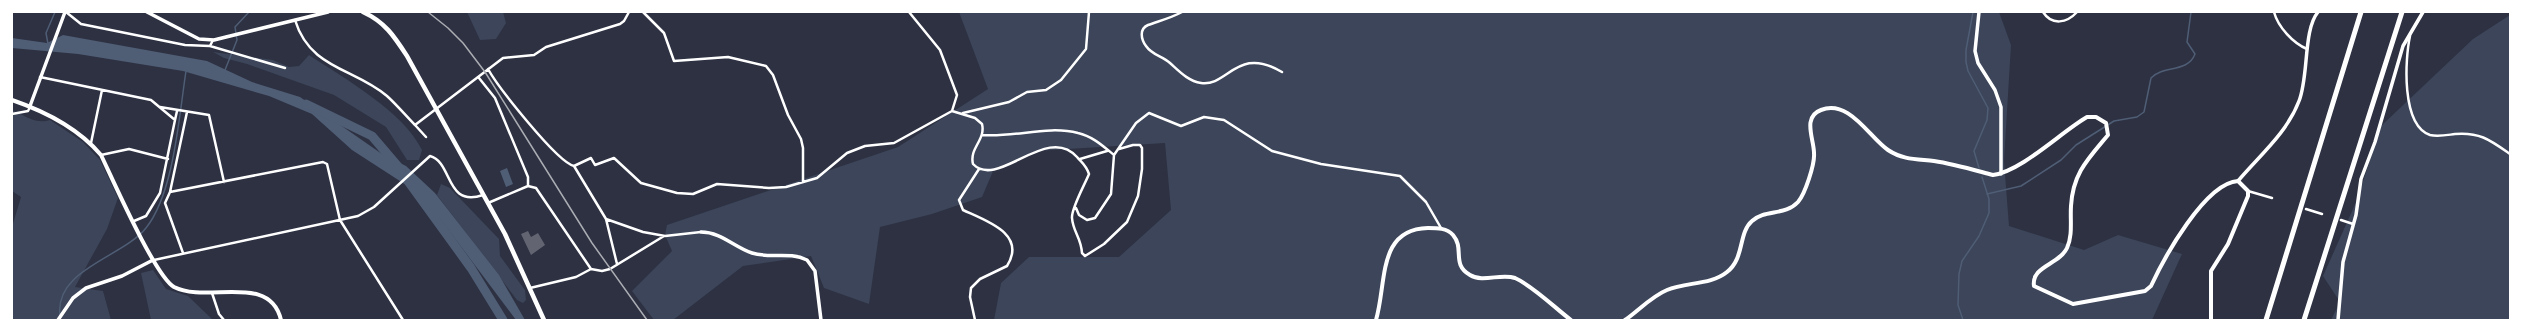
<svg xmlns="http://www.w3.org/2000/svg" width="2522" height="332" viewBox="0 0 2522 332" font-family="Poppins,sans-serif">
  <rect width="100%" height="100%" fill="#2d3142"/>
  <!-- green -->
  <path fill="#3c4559" d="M467,12H503L506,23L496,39L480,40Z
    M959,12H1999L2011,45L2004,161L2009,226L2084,250L2118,235L2182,254L2152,320H994L1001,283L1029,257H1119L1171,210L1165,143L1036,151L994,169L982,197L932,214L880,227L869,304L824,288L811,256L743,266L673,320H654L632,291L672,251L665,235L667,225L898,147L988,89Z
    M2510,15V320H2331L2340,302L2323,276L2357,200L2381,126L2473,39Z
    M213,52L273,60L289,67L299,66L309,55C344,78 404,112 422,150L419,160H407L386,127L334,95L247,64L224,58Z
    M12,110C24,115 36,125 50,120L83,142L100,160L118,198L107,229L75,287L103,291L111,320H12V227L21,197L12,191Z
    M441,184L450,188L499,239L500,256L525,290L526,300L523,303L517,300L437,195Z
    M153,270L166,289L188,296L213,320H151L141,273Z"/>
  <!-- water -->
  <path fill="#4f5d75" d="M63,35L207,61L252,82L300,97L382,154L406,166L435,193L499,275L525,320H516L423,196L352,150L312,114L269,96L183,71L78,54L12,48V38L47,43Z
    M507,168L513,184L506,187L500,171Z"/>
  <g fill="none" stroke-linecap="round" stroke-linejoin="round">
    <!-- stream -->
    <path stroke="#4f5d75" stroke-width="1.5" d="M1973,12L1966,50V62L1968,71L1988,108L1987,120L1974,151L1979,168
      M48,44L46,33L55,12
      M225,70L237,40L235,27L249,12
      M1987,194L2021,186L2061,160L2076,145L2114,121L2137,117L2144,112L2151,78C2163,65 2188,73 2195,54L2187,42L2191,12
      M60,316C54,269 122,258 146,228C174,193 179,116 186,71
      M1963,320L1958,305L1959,274L1962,261L1979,236L1989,213V199L1982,177"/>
    <!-- river -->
    <path stroke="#4f5d75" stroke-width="9" d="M306,104L372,136L401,170
      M408,181L471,268L503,320"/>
  </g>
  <!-- building -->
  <path fill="#626471" d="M528,231L531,237L538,233L545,245L531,255L521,234Z"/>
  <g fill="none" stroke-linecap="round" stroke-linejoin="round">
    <!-- minor -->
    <path stroke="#fff" stroke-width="2.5" d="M66,12L81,24L185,45L210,46L213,40
      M643,12L664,33L674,61L728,57L766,66L773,75L788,115L801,139L803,148V182
      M1182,12C1171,18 1159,21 1148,25C1139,29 1141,39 1146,46C1152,55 1162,56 1170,63C1179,71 1188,81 1201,83C1228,87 1237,45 1282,72
      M2043,12C2052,26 2067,23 2077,12
      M2274,12C2278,27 2293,43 2307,49
      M295,20C310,69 354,68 387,96C397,105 406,116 415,125L503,58L534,55L546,47L620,24L624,21L629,12
      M2410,36C2405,59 2401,125 2430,135C2438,137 2447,135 2455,134C2480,132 2490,140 2510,154
      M210,46L285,68
      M488,69C498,87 557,162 574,166L606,219L643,232L665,236L701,232
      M40,77L151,100L175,120L160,193L146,216L134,221
      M479,78L495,98L528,177V186
      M160,107L209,115L224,182
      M952,111L975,118L982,124C986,140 969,148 973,164C998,190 1047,123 1077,157C1082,163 1086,165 1089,174C1085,184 1071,209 1072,218C1073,232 1081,237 1082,253L1085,256L1104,244L1127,222L1138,196L1142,169V148L1140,145H1133L1119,149
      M963,113L1009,102L1027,92L1046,90L1061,80L1086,49L1089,12
      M12,114L28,111L30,107
      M175,120L177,111
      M415,125L426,137
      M982,135C1014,138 1047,125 1078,133C1092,136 1103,146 1114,155
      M91,143L102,90
      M101,155L129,149L168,159
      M1080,159L1107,151
      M574,166L591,158L595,165L614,158L641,183L677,193L693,194L717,184L769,188L786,187L817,178L847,153L865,146L894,143L952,111L957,95L940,50L909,12
      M2248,191L2272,198
      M170,192L323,162L327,164L340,220L403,320
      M488,203L528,186L536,188L591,269
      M1076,208L1079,215L1087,220L1095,218L1111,194L1114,155L1136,123L1149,113L1181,126L1204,117L1224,120L1272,151L1321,164L1400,176L1426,202L1441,228
      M2306,209L2322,214
      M606,219L617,264
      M2341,220L2353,224
      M183,253L165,203L170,192L187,112
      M154,260L358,216L374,207L430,156C453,162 445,208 483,195
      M530,288L576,277L591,269L602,271L610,269L664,236
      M212,293L219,314L224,320
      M975,320L970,297L971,288L980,279L1007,266C1027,234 987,221 963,210L959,200L979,169"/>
    <!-- tertiary -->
    <path stroke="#fff" stroke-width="3.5" d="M147,12L199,39L214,40L226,37L328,12
      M1979,12L1975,51L1978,63L1995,90L2001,107V174
      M30,106L65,12
      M2238,181C2259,156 2287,133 2299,101C2309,76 2303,30 2318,12
      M701,232C721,232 734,247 752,253C770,259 789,251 807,260L815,271L821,320
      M58,320L73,298L86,288L122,276L153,260
      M2338,320L2343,262L2356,215L2361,179L2375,142L2403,46L2423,12"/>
    <!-- secondary -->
    <path stroke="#fff" stroke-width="4" d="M12,100C44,111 79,129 101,155C113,180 155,276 174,287C207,304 270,272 281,320
      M1376,320C1387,283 1377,229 1428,228C1437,228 1447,228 1453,235C1465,249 1451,264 1470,275C1483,283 1501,273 1515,278C1533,286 1555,308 1571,320
      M1625,320C1638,311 1652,296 1667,290C1686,282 1711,285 1727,272C1745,258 1738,233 1752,221C1765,209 1785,216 1798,202C1805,194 1815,164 1814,153C1814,139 1802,117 1821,110C1849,99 1869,137 1888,150C1903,160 1917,159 1934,161C1954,164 1974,170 1993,175C2022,171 2061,132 2087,117H2096L2106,123L2108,135C2088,159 2073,173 2071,206C2070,220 2073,235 2067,248C2059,265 2031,266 2034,286L2073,304L2145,291L2151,286C2164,258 2205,183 2238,181L2248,191V196L2228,244L2211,271V320"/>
    <!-- trunk -->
    <path stroke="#fff" stroke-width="4.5" d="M363,12C385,22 394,36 407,56L505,234L544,320"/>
    <!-- motorway -->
    <path stroke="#fff" stroke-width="5" d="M2266,320L2361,12
      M2304,320L2402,12"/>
    <!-- rail -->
    <path stroke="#abadb3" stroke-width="1.5" d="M428,12L448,28L463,43L485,72L592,243L647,320"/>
  </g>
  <!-- border -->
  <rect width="2522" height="332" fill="none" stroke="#ffffff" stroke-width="26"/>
</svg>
